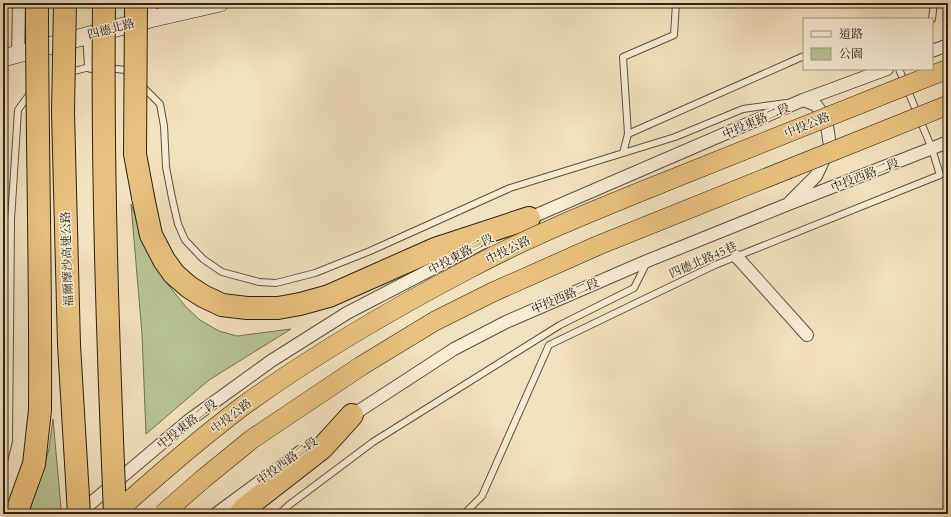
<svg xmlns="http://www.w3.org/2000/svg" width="951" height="517" viewBox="0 0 951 517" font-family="Cardo,'Noto Serif TC',serif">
  <rect width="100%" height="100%" fill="#f2e2bd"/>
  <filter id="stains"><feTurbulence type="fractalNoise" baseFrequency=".005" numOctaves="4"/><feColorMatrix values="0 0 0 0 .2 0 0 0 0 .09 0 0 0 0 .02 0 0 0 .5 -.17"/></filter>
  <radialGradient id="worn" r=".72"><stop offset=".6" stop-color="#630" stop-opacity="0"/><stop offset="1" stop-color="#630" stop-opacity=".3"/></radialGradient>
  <!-- green -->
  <path fill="#b8c493" stroke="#727254" d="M131,204L148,251L169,286L186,307L200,320L219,331L237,336L291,329L209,380L146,434L142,334Z
    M53,419L61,508L54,514H28L38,486L49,449Z"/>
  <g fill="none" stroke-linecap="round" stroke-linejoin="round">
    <defs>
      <path id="lane" d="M932,19L934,3
        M108,68L125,70L130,75
        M67,73L93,66
        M141,85L160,104L164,126L166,167L172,198L178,224L185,240L203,259L222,272L259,282L276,283L315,273L370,251L510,188L675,137L743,109L786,103
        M628,134L804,56
        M623,153L628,134L623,57L674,35L676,3
        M3,465L9,441L11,220L18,110L31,92
        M279,514L289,505L373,442L560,325L634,288L647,262
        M464,514L482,496L549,345L715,265L940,175L932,149L899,69"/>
      <path id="street" d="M150,19V3
        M89,35L91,66
        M932,51L948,45
        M18,54L19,3
        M790,202L816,176L830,146L826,119L816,105L803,100
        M525,220L803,100L887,69
        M737,257L807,335
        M348,418L454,349L506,322L647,261L786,205L948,142
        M78,514L188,421L271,361L347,313L484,242
        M216,514L300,452"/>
      <path id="secondary" d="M3,58L150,19L220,3"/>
      <path id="highway" d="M143,197L151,235L164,260L174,274L189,287L203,296L222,305L247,308H278L300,304L329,296L435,249L529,218
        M16,514L34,464L40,410
        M240,514L245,508L322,448L352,415"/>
    </defs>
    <!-- lane casing -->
    <use href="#lane" stroke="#5e513f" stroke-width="8"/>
    <!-- street casing -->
    <use href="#street" stroke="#5e513f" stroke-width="14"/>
    <!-- secondary casing -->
    <use href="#secondary" stroke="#2c2115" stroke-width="18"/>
    <!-- highway casing -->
    <use href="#highway" stroke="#2c2115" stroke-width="24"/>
    <!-- lane -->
    <use href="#lane" stroke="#f7ecd4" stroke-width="6"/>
    <!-- street -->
    <use href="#street" stroke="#f7ecd4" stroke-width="12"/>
    <!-- secondary -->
    <use href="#secondary" stroke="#f7ecd4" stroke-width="17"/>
    <!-- highway -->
    <use href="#highway" stroke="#e9c17e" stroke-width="22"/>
    <defs>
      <path id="primary-bridge" d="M114,514C156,477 198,440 243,406C312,356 387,312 463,272C533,234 608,205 682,175C770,140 859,104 948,69
        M163,514L203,479L252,439L361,366L435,321L493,292L599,245L948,105"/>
      <path id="highway-bridge" d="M37,3C37,139 41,274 40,410
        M65,3L63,112L69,345L79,514
        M104,3C102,174 108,344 115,514
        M136,3L135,154L143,197"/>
    </defs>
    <!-- primary-bridge casing -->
    <use href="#primary-bridge" stroke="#2c2115" stroke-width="20" stroke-linecap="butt"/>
    <!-- highway-bridge casing -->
    <use href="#highway-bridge" stroke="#2c2115" stroke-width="24" stroke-linecap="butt"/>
    <!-- primary-bridge -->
    <use href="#primary-bridge" stroke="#e9c17e" stroke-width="19"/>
    <!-- highway-bridge -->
    <use href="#highway-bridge" stroke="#e9c17e" stroke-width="22"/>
  </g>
  <g text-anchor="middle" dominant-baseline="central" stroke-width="3" stroke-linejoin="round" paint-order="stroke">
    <!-- street labels -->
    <g font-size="12" fill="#2c2115" stroke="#f7ecd4">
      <text transform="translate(111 29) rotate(-15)">四德北路</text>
      <text transform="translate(756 121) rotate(-23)">中投東路二段</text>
      <text transform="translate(807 125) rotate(-22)">中投公路</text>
      <text transform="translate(865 175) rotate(-21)">中投西路二段</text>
      <text transform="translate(508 250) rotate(-26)">中投公路</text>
      <text transform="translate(461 254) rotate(-28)">中投東路二段</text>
      <text transform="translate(67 259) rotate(-92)">福爾摩沙高速公路</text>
      <text transform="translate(703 260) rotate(-24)">四德北路45巷</text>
      <text transform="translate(565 296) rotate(-23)">中投西路二段</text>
      <text transform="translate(231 416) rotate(-37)">中投公路</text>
      <text transform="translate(187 424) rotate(-38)">中投東路二段</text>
      <text transform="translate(287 461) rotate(-36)">中投西路二段</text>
    </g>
  </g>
  <!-- margin -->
  <rect width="951" height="517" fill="none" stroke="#f2e2bd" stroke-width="16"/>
  <rect x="4" y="4" width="943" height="509" fill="none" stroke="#2c2115" stroke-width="2"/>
  <rect x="8" y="8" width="935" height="501" fill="none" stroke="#2c2115"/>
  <!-- legend -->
  <rect x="803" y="18" width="130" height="52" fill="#f7ecd4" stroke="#a69b88"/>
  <rect x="811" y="31" width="20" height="6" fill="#f7ecd4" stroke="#a69b88"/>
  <text x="839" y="38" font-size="12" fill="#2c2115">道路</text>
  <rect x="811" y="48" width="20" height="12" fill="#b8c493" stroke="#a69b88"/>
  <text x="839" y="58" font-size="12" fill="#2c2115">公園</text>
  <rect width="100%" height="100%" filter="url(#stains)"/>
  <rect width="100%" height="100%" fill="url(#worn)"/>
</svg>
